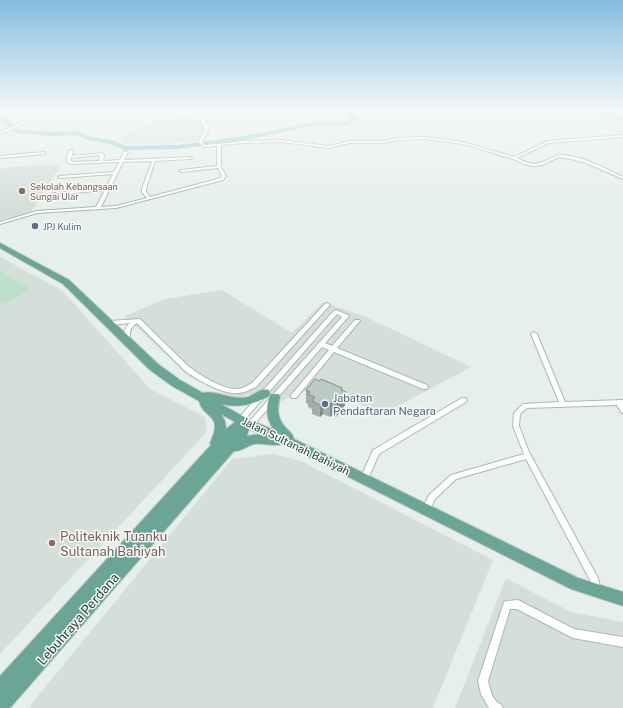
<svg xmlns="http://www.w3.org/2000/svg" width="623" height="708" viewBox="0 0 623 708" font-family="'Public Sans',sans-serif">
  <rect width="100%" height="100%" fill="#e6efeb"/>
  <!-- built -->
  <path fill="#d4dfda" d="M199,116L200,122L205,127L202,133L195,141L156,144H124L121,138L157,117Z
    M61,165L31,212L0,221V169L20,166Z
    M0,257L63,291L149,388L205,417L207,432L0,654Z
    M222,290L292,333L323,302L366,317L471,367L383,414L319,386L276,403L253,394L233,398L189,377L125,316L165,299Z
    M273,454L301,461L493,560L433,708H28L232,459Z
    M506,578L571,612L623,622V708H455Z"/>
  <!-- green -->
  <path fill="#bfe0c8" d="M600,110H623V121L566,113Z
    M0,271L31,289L4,304L0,302Z"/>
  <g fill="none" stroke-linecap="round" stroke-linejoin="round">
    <!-- river -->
    <path fill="#8ec9d4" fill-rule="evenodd" d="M341,110C348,109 352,112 356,118L352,123L343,126H313L245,140L178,149L125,150L110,144L84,139L77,135L50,136L17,133L7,126L3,121H0V117L7,119L19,129L50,132L78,131L88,136L114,141L126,146L178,145L245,136L313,122H343L348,121L350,118Z"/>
    <defs>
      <path id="minor" d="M42,110H46L16,128L0,134V132L14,126Z
        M130,110H134L125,115V117H123L121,115Z
        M204,110H207L205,122L208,125V131L202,142L205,145L245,141L282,140L328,146L350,141H382L398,138L426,137L463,142L514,157L548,141L623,135V137L549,143L517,158C530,165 536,166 549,159C554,157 559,154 564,155C585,157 604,168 623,177V179L586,163L571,159L559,157L542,165L533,166L524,164L513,159L463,144L426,139L398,140L382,143H350L328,148L282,142L245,143L221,145V167L226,176L223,180L116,208L37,213L0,224V222L37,211L96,207L105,190L54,195L52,194L54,193L106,188L113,174L60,178L58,177L60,176L114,172L119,162L70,164L67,161V157L69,151L71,150L73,151L72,156L102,153L104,155L103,161L120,160L124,152L126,151L128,152L124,160L191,157L192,158L190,159L155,161L146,189V192L150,197L221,178L222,176L218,168L181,172L179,171L181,170L217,166V146L204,147L198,142L204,131V125L201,122ZM100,155L99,161L72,162L71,161V158ZM152,161L142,189V192L147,198L116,206L101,207L123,162Z
        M44,152H45V154L0,158V156Z
        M327,303L330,305L329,306L256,387C251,389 245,393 238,393C223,395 196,379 184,370L137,323C131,327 129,331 130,339L127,341L124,339C124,332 125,327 130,323L110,325L107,323L110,321L140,319L188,366C200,375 221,389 237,389C242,389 247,386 252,383L325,304Z
        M336,310L348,315L349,316L325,343L332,346L355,320H359L360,321L359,322L337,348L427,385L428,387L427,389H423L334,352L296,398H292L291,396L292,394L329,350L322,347L250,429L248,430L246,429L245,427L246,425L342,317L337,314L240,425L238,426L236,425L235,423L236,421L329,316L334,311Z
        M534,332L537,334L565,402L623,400V413L621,412L617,405L527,408L520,414L519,426L529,452L598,578L601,591L600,594L597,595L594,594L591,582L526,459L456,479L435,499L429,511L426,512L423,511L422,509L429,495L451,475L524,454L513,426L514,413L523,404L559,402L531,334Z
        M462,398H466L467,400L466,402L379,454L367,481L364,482L361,481L360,479L373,450Z
        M518,600L574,629L623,637V647L573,638L517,609H510L488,681C490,688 491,696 496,701C499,704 501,703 503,708H489L481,694L478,681L504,602L507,601Z"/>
      <path id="primary" d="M0,243L69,280L158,364L180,380L203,393C213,389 233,401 248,397C255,394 261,388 269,390L270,393L269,396C253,405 239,408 221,404L248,419L274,430C266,419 265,406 271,394H279L280,397C277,410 277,419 287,429C290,432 293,434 294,439L578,578L623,592V606L571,589L283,444C275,447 264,443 255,444C247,445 242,452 234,451L10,708H0V676L211,445L210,443C224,413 204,420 199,401L172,386L150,370L63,284L0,248ZM221,414L235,422L226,429L225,421ZM249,429L260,434L247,436Z"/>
    </defs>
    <!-- minor casing -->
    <use href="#minor" stroke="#a8b8b2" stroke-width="2"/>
    <!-- primary casing -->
    <use href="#primary" stroke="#c2cac8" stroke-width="2"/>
    <!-- minor -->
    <use href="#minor" fill="#fff" fill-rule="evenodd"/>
    <!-- primary -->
    <use href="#primary" fill="#6aa596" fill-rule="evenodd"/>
  </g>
  <!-- wall -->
  <path fill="#a1aea9" d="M319,381L342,388L345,405L336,417L332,415L330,417L323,414L320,417L312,414V409L308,407V404L306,403V390Z"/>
  <!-- shaded-wall -->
  <path fill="#838d89" d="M342,388V398L346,392L345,405L336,417L337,404L341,390Z
    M323,401V414L320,417V405Z
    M332,402V415L330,417V404Z"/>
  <!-- building -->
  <path fill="#bbcac4" stroke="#838d89" d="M315,379L319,381L321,379L342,388L341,390L346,392L337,404L332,402L330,404L323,401L320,405L312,401L315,397L308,394L310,392L306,390Z"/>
  <!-- sky -->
  <linearGradient id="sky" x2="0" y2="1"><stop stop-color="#84bce0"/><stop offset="0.53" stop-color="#f4f8f6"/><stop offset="1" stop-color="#f4f8f6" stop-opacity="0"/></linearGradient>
  <rect width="623" height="209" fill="url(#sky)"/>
  <!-- markers -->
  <g fill="#8d6e63" stroke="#f7fbf9" stroke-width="1.5">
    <circle cx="22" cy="191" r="4"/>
    <circle cx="52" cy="543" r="4"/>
  </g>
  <g fill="#5c6f8a" stroke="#f7fbf9" stroke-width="1.5">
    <circle cx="35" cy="226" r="4"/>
    <circle cx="325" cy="404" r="4"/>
  </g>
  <g text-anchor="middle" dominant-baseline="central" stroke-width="3" stroke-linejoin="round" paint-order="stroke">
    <!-- far-education labels -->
    <g font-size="9" fill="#785e54" stroke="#f7fbf9" text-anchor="start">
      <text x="30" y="186">Sekolah Kebangsaan<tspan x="30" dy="10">Sungai Ular</tspan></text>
    </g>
    <!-- far-service labels -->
    <g font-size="9" fill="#4e5e75" stroke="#f7fbf9" text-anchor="start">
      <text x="43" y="226">JPJ Kulim</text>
    </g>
    <!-- service labels -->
    <g font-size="11" fill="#4e5e75" stroke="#f7fbf9" text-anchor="start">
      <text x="333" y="398">Jabatan<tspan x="333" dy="13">Pendaftaran Negara</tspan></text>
    </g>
    <!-- street labels -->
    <g font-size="11" fill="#24423a" stroke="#f7fbf9">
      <text transform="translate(296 446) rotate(26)">Jalan Sultanah Bahiyah</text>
    </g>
    <!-- near-education labels -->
    <g font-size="13" fill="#785e54" stroke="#f7fbf9" text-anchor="start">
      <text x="60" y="536">Politeknik Tuanku<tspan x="60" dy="15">Sultanah Bahiyah</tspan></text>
    </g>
    <!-- near-street labels -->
    <g font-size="13" fill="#24423a" stroke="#f7fbf9">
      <text transform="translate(78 619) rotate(-49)">Lebuhraya Perdana</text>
    </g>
  </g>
</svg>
